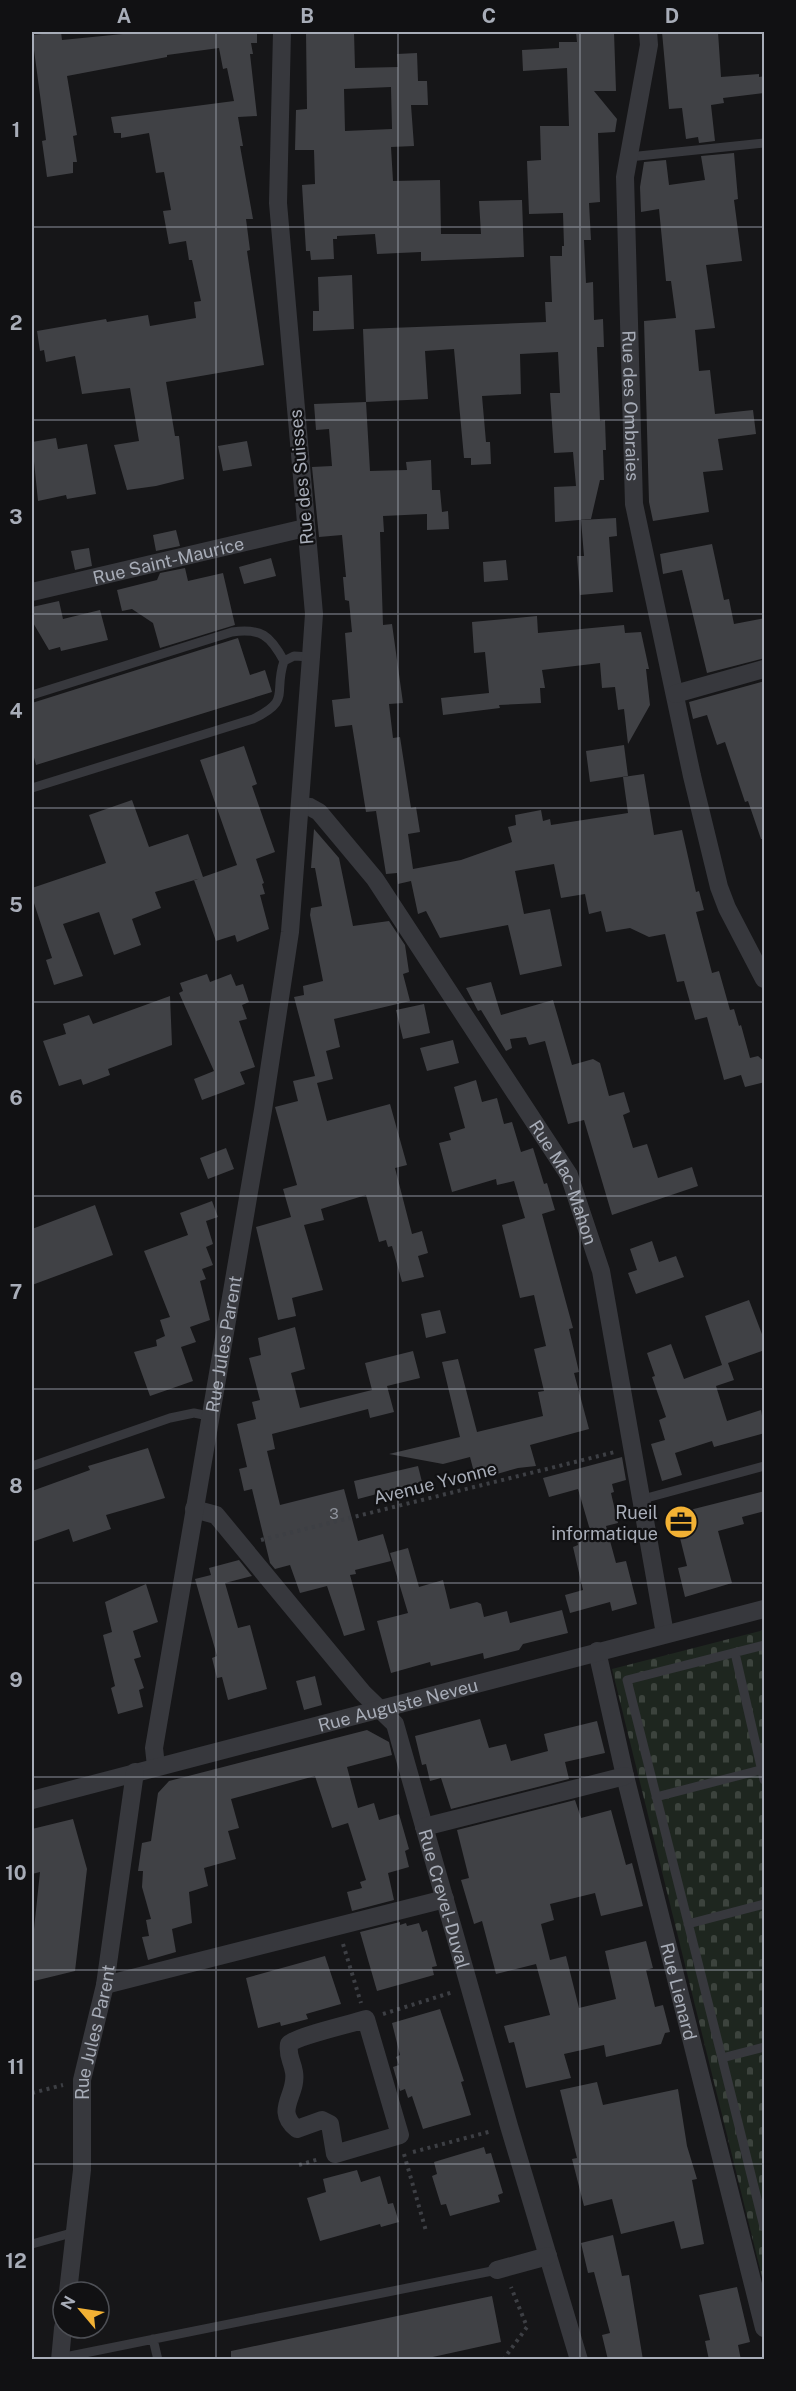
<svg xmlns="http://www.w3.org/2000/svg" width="796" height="2391" viewBox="0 0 796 2391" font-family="'Public Sans',sans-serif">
  <defs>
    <pattern id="cemetery-stones" width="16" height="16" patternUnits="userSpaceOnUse" patternTransform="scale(1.5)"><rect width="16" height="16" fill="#1e261f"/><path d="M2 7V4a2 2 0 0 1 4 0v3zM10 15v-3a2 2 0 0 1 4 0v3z" fill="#3c433d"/></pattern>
  </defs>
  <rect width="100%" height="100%" fill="#161618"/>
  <!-- cemetery -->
  <path fill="url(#cemetery-stones)" d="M764,1630V2285L612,1669Z"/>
  <!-- building -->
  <path fill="#404145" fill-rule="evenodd" d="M61,32L62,40L143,32H257V43H251L253,54H250L257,116L238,117L243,146H240L253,219H246L250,250L247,251L264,365L166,382L175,436H179L184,479L156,486L127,490L114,445L139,441L130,388L82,394L75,356L46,362L44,350L40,351L37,331L106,319L107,322L148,315L150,326L196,318L194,302L201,301L192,260H189L186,241L169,244L163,211L171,210L164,172L156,173L149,133L121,138V133H114L111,117L234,101L227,68L223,69L219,48L167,55V57L67,76L77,135L73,136L77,162H73V173L47,177L42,141L46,140L32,35Z
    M306,32H354L355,68L398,67L397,54L417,53L418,81H427L428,105H411L414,146L391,147L393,181L440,180L441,234H481L479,201L522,200L524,257L421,261V252L377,254L375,234L337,236V239H333L334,259L311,260L310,251H306L302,185L315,184L314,150H295L296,110L307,109ZM391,87L392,129L345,131L344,89Z
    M576,32H614L616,91H594L617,119L615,132L598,133L600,202L589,203L591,240H584L586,283L593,282L594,320L603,319L604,347H597L600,421L605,420L606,450H603L604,480H600L591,519L555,522L554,487L576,486L573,452L554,453L550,393H560L558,352L520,354L521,394L482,396L486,442H490L491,464L471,465V458H464L454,349L425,351L428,399L366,402L370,471L407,470L406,462L431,460L432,490H440L442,512L448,511L449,529L427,530V514L383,516L384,532H380L383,625L392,624L403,703L389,704L393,738L400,737L411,808L416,807L420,832L408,834L413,869L461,860L512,842L508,827L516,825L515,815L541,810L543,821L550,819L551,825L628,813L623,777L644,774L654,835L682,830L696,892L699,891L704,910L696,912L712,973L719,971L730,1010L734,1009L739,1026L741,1025L750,1058L758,1056L765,1062V1082L745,1087L741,1075L724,1080L707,1017L695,1020L684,981L677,982L665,934L649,937L630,928L606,932L601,911L589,914L585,894L561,898L554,864L515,871L524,914L550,909L562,966L520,975L508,925L440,938L426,911L418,914L411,881L398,884L397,873L386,874L376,811L366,812L352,725L335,727L332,700L350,698L345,633L352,632L349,601L345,600L343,577H346L342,535L319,537L312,467L332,466L329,429L316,430L314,404L366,402L363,329L546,322L545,302H552L550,256H562V246H564L563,213L529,214L527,161L541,160L540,126H569L567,68L523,71L522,50L559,48V42H577Z
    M662,32H718L721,77L759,74V77L765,76V93L723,98L724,103L711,105L715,141L699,143L698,137L686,139L682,108L669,109Z
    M734,153L738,199L734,200L742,261L706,265L715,328L695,330L699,371L710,370L715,414L753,410L756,434L718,439L723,470L703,472L709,512L653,521L649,502L644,321L676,318L671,281H666L659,209L641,212L640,187L644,162L666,160L669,185L705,180L701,156Z
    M352,275L354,329L313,331V311H319L318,277Z
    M56,438L58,449L87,444L96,494L67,499L66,495L38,501L32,442Z
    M247,441L252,466L223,471L218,446Z
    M616,518L617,536L609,537L613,592L580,595L577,556H584L581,520Z
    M176,530L180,546L156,551L153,535Z
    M712,544L724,600L729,599L734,624L765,618V658L707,673L682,570L663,574L660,554Z
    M89,548L92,566L75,570L71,551Z
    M271,558L276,576L244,584L239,567Z
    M506,560L508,580L484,582L483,562Z
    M185,568L188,581L223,573L235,625L160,648L153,623L132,609L122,611L117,590L157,580L160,573Z
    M59,601L63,619L100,610L108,640L61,651L60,647L49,650L32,621V607Z
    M537,616L538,633L624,625L625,633L641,632L649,669H646L650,705L628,744L624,709L618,710L615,687L602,688L600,663L542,670L545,688H540L541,703L499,705L500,708L443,715L441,698L489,693L485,652L474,653L472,622Z
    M238,638L250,675L265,670L272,692L36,765L32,750V703Z
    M765,681V839H761L748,801L745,802L725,742L717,745L707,715L693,719L689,702Z
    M624,745L628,776L590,782L586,751Z
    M244,746L257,784L252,786L275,852L256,859L264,883L262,884L265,894L260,895L269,929L237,942L235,935L216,941L194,880L201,878L155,892L161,908L132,919L141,945L114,955L99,912L63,924L83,976L54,985L46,960L52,958L32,897V888L106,863L89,815L132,800L149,847L188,834L203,877L237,865L200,760Z
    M314,829L339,858L353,926L389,921L405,945L409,972L403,974L410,1001L334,1019L340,1047L326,1051L333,1079L317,1083L327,1121L390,1104L407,1165L395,1168L412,1234L422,1231L428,1253L418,1256L424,1277L402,1282L392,1246L388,1247L386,1240L379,1242L366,1195L321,1209L324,1220L304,1225L323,1290L292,1298L296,1316L278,1320L256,1227L291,1217L283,1189L297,1185L275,1107L298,1101L293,1081L315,1076L294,997L304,995L303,986L323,981L310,915L311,908L322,906L315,868H311Z
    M207,974L210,982L231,974L236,986L243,984L249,1002L242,1005L247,1019L239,1021L255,1067L240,1072L245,1084L202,1100L194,1079L214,1071L179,993L183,991L180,983Z
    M491,982L501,1015L553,1000L572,1065L593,1059L600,1063L609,1096L624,1092L630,1112L623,1115L633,1148L647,1144L658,1178L692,1167L698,1186L612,1215L584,1120L568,1124L545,1041L529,1045L526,1037L510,1039L512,1048L506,1051L481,1010L478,1011L466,988Z
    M170,996L172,1045L108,1069L110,1075L83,1085L81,1079L59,1086L43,1041L66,1034L63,1024L89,1015L93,1024Z
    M424,1004L430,1033L403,1039L396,1010Z
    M453,1040L459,1063L427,1071L420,1048Z
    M476,1080L482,1102L497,1098L504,1124L512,1122L521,1152L533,1148L544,1184L547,1183L555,1210L542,1214L573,1328L569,1329L579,1372L574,1373L589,1429L530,1445L536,1466L518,1468L476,1480L470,1457L443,1464L389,1454L460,1437L442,1362L458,1359L477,1432L543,1416L538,1392L544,1391L534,1349L546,1346L534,1295L520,1298L502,1225L525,1218L514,1181L497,1185L496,1179L452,1192L439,1143L451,1140L449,1133L465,1128L454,1087Z
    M226,1148L234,1169L208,1179L200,1158Z
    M212,1201L218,1217L206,1221L213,1244L206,1247L213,1265L202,1269L206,1279L200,1281L210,1320L190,1327L196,1342L181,1347L193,1381L150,1396L134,1352L157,1346L156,1340L165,1336L160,1320L170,1317L144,1251L188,1235L180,1213Z
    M95,1205L113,1255L32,1285V1229Z
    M652,1241L659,1262L676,1256L684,1277L636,1294L628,1273L637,1270L630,1249Z
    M749,1300L765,1342V1350L728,1363L734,1380L716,1386L727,1421L761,1410L765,1433L714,1447L712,1441L675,1453L682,1475L662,1481L651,1444L665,1440L659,1420L666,1417L652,1377L655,1376L647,1353L671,1344L684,1379L722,1365L705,1316Z
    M440,1310L446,1333L426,1338L421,1314Z
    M295,1327L305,1369L291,1373L300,1408L372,1390L365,1363L413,1351L420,1378L387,1386L394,1412L370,1418L368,1409L272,1434L275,1449L267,1451L280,1505L344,1489L358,1541L383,1534L391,1561L355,1570L356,1574L350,1575L365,1630L344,1636L327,1586L300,1593L290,1565L275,1569L270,1563L252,1489L244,1491L239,1469L247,1467L237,1424L256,1419L252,1402L260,1400L249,1358L261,1355L258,1338Z
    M148,1448L165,1498L106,1515L111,1529L73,1542L69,1529L32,1542V1491L90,1470L88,1466Z
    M622,1457L626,1480L612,1484L614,1492L611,1493L618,1523L606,1526L616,1563L626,1561L637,1604L612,1611L610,1602L570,1613L565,1595L583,1590L573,1547L578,1545L576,1534L590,1530L578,1489L549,1497L543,1478Z
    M418,1466L422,1482L358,1499L354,1481Z
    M765,1491V1511L742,1517L744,1524L718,1531L732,1583L685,1597L678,1568L687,1566L674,1514Z
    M408,1548L419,1587L443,1580L450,1609L477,1602L481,1604L484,1617L507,1611L510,1623L562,1610L568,1633L523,1644L519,1650L484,1659L483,1653L431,1666L430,1662L391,1673L377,1621L408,1613L390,1553Z
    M239,1560L252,1576L225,1583L238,1628L250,1625L267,1689L228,1700L222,1677L217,1678L212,1658L217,1656L195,1579L211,1575L209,1568Z
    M146,1584L158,1622L133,1631L141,1657L134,1659L144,1688L139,1690L143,1707L118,1714L111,1688L115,1686L103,1635L112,1632L105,1602Z
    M315,1676L322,1705L304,1710L296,1681Z
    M480,1719L489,1748L506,1744L511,1761L548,1751L544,1734L597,1721L605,1753L565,1762L569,1779L451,1809L441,1778L430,1781L426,1764L422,1765L415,1736Z
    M367,1730L389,1742L392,1755L347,1767L358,1808L374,1803L379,1820L399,1814L409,1849L405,1851L409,1867L388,1873L394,1900L352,1911L347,1892L362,1888L360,1882L366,1880L348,1823L332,1828L315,1776L231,1799L239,1828L228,1831L236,1859L204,1868L208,1886L189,1892L192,1923L172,1929L176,1952L148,1960L142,1937L149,1936L146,1920L151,1919L142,1887L143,1871H138L142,1843L151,1841L158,1793L169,1781Z
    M575,1800L581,1818L611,1810L626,1865L632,1863L643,1906L601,1916L595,1893L550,1904L554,1920L541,1924L550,1960L566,1956L579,2008L616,1999L605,1951L646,1941L653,1968L646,1970L655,2007L663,2005L670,2032L665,2033L661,2044L606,2057L604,2045L564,2054L571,2078L526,2088L514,2042L509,2043L504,2026L550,2015L536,1964L496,1974L482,1921L474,1924L461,1880L469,1878L457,1830Z
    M73,1819L87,1869L75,1971L34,1981L32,1948L40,1872L32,1874V1829Z
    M400,1922V1925L406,1923L407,1926L419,1923L422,1932L427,1930L437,1966L432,1967L434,1975L377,1991L360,1932Z
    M325,1956L341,2004L306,2014L308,2019L281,2026L280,2022L258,2028L246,1978Z
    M440,2009L464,2081L461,2082L471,2115L423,2129L412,2096L408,2098L405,2089L400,2091L393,2067L399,2065L396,2057L400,2055L392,2023Z
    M597,2082L603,2105L678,2089L687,2146L697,2179L692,2180L704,2244L681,2249L674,2221L621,2234L612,2199L584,2206L572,2159L577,2158L560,2090Z
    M484,2147L486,2154L491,2153L503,2193L498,2195L500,2202L450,2216L446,2204L441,2205L432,2176L437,2174L434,2162Z
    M357,2170L361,2182L380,2176L388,2204L393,2203L399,2222L381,2227L380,2224L320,2241L307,2198L326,2192L323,2179Z
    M613,2235L622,2276L629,2275L643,2360H608L602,2335L610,2333L594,2272L588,2273L581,2243Z
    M737,2287L750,2342L738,2345L741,2360H709L705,2341L710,2340L699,2295Z
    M492,2296L501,2342L419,2360H231V2351Z"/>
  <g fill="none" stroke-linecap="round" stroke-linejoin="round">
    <!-- path -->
    <path stroke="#3d3f44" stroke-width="4" stroke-dasharray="3 4.5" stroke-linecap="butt" d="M261,1540L615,1452
      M343,1944L361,2003
      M383,2014L453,1992
      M32,2093L63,2085
      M413,2152L492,2131
      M404,2154L426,2231
      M299,2165L319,2159
      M503,2360L527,2327L511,2287"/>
    <!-- lane -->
    <path stroke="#37383d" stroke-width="9" d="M629,157L764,143
      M32,695L232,632C261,628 270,635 284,661
      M32,788L253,719C292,700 273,694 284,661L294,656L311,657
      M32,1466L170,1418L194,1413L209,1416
      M643,1499L764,1466
      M735,1653L764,1780
      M656,1797L764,1769
      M688,1924L764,1904
      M764,2047L722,2058L764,2227
      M722,2058L627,1680L764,1645
      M32,2244L75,2232
      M153,2339L158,2360
      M60,2358L497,2270"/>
    <!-- street -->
    <g stroke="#37383d" stroke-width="18">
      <path id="s1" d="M648,32L649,45L625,177L634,504L692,776L719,887L727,908L764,979"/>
      <path id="s2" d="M32,592L305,528"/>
      <path d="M675,694L764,669"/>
      <path id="s3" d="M300,806L310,807L319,812L375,879L569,1175L601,1271L665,1634"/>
      <path id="s4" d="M194,1509L216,1515L363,1693L395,1724L509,2126L579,2360"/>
      <path id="s5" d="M597,1651L625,1776L764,2328"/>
      <path id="s6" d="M156,1766L154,1748L263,1110L290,932L311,657L314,614L278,203L282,32"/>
      <path id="s7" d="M32,1800L764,1609"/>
      <path d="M424,1827L625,1776"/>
      <path d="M105,1985L445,1899"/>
      <path d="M366,2019L400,2135L335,2154L330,2124L322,2120L297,2129C273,2110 298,2095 294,2072C292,2060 287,2056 289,2044C297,2036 351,2024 366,2019Z"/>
      <path d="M497,2270L548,2256"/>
      <path id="s8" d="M68,2292L82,2170V2080L105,1985L135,1772"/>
      <path d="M60,2360L63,2328"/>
    </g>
  </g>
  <!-- grid -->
  <path fill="none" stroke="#a8adb8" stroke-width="1.5" stroke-opacity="0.55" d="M216,32V2360M398,32V2360M580,32V2360M32,227H764M32,420H764M32,614H764M32,808H764M32,1002H764M32,1196H764M32,1389H764M32,1583H764M32,1777H764M32,1970H764M32,2164H764"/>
  <!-- icons -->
  <defs>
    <symbol id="office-disc" viewBox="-11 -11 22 22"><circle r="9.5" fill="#f2b134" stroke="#111113"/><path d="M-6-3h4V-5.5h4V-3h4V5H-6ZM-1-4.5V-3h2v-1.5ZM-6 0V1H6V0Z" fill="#111"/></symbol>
  </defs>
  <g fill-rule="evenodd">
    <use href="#office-disc" x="662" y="1503" width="38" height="38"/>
  </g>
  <g text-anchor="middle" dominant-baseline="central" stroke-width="4.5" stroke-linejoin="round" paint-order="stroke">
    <!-- number labels -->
    <g font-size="15" fill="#8e929b">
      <text x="334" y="1513">3</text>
    </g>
    <!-- street labels -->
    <g font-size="18" fill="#a8adb8" stroke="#111113">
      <text stroke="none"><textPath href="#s1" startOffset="376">Rue des Ombraies</textPath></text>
      <text transform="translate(301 477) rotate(-95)">Rue des Suisses</text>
      <text stroke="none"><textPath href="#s2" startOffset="140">Rue Saint-Maurice</textPath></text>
      <text stroke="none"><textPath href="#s3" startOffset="466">Rue Mac-Mahon</textPath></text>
      <text stroke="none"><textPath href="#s6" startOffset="428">Rue Jules Parent</textPath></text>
      <text transform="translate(435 1483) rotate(-14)">Avenue Yvonne</text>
      <text stroke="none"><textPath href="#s7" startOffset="378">Rue Auguste Neveu</textPath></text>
      <text stroke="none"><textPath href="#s4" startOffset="480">Rue Crevel-Duval</textPath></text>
      <text stroke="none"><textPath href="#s5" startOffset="350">Rue Lienard</textPath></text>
      <text stroke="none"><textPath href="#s8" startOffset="262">Rue Jules Parent</textPath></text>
    </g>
    <!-- poi labels -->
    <g font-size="18" fill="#a8adb8" stroke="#111113" text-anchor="end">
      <text x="658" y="1512">Rueil<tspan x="658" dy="21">informatique</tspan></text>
    </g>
  </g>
  <!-- border -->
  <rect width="796" height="2391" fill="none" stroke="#111113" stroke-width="66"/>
  <!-- north arrow -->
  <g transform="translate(81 2310) rotate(299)"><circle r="28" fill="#111113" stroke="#4d4f55" stroke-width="1.5"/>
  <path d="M0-4.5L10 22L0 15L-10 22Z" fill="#f2b134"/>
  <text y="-9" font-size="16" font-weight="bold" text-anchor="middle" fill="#a8adb8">N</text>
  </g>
  <rect x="33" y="33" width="730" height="2325" fill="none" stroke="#a8adb8" stroke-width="2"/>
  <g font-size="20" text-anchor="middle" font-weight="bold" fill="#a8adb8">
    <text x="124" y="23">A</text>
    <text x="307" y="23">B</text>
    <text x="489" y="23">C</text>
    <text x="672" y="23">D</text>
    <text x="16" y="137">1</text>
    <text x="16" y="330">2</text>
    <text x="16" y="524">3</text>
    <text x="16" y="718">4</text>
    <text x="16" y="912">5</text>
    <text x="16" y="1105">6</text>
    <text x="16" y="1299">7</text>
    <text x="16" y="1493">8</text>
    <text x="16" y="1687">9</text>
    <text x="16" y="1880">10</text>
    <text x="16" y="2074">11</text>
    <text x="16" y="2268">12</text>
  </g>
</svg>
